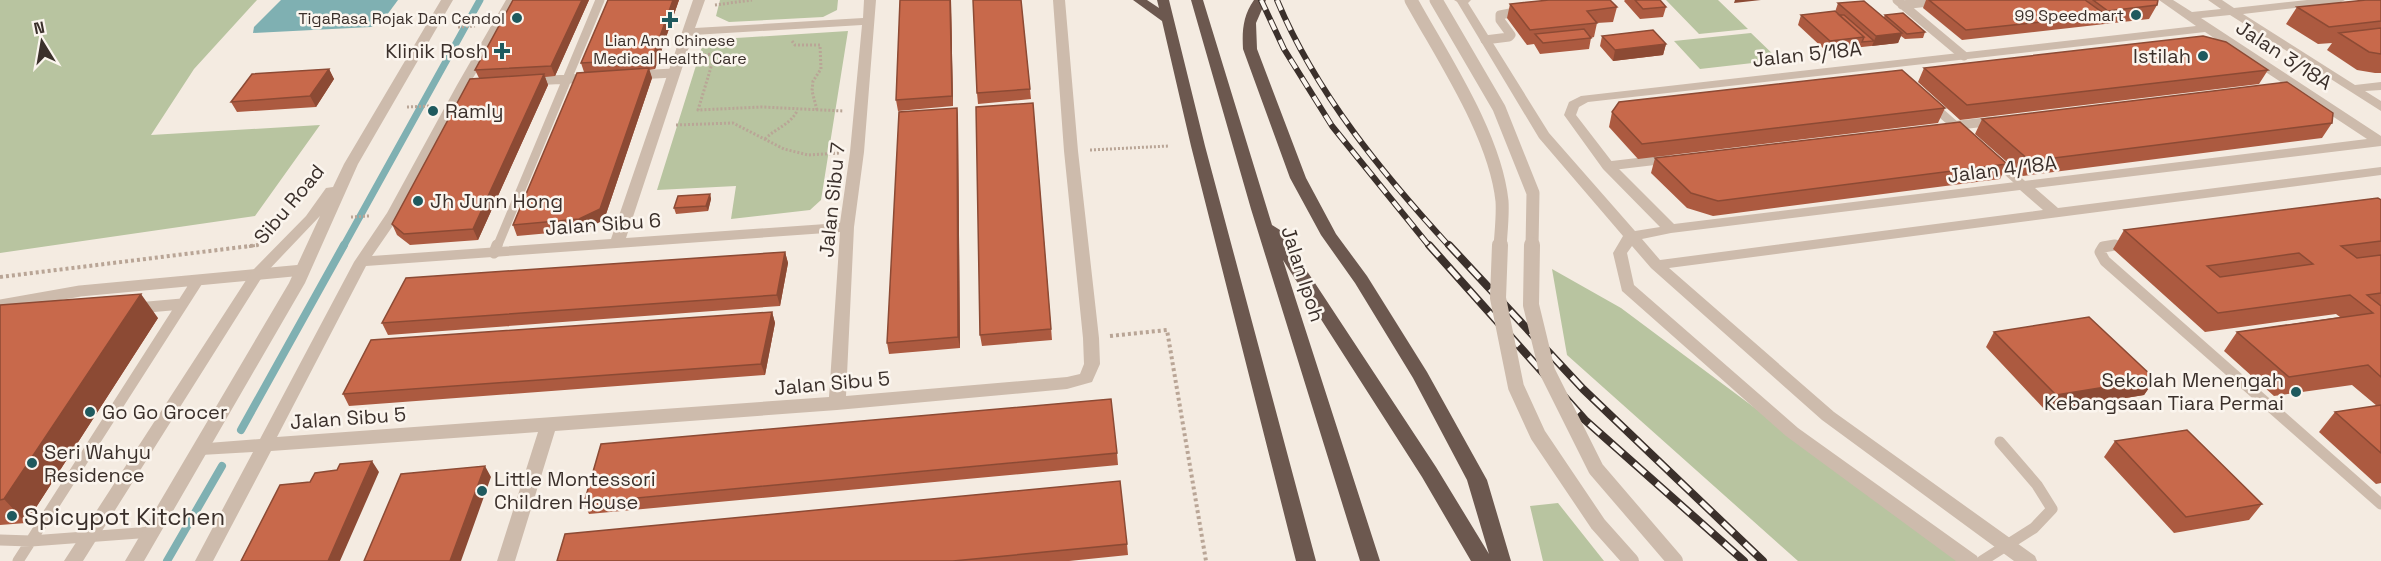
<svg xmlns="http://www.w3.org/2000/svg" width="2381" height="561" viewBox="0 0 2381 561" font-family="'Space Grotesk',sans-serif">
  <rect width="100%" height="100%" fill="#f4ebe1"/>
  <!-- green -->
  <path fill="#b8c4a0" d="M0,0H257L194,69L151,135L320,125L255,216L0,253Z
    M720,0H838L837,10L823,17L729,22L716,16Z
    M1666,0H1718L1748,29L1699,34Z
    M848,31L821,200L810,210L731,219L736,186L657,190L704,40Z
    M1751,33L1779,60L1700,69L1674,41Z
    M1552,269L1621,308L1960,561H1798L1567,355Z
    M1558,503L1604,561H1543L1530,506Z"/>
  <!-- water -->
  <path fill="#7fb0b2" d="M281,0H398L381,23L371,27L253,33L254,27Z"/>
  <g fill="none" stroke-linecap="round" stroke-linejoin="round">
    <!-- stream-far1 -->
    <path stroke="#7fb0b2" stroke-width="7" d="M343,247L480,0"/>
    <!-- stream -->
    <path stroke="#7fb0b2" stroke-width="8" d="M241,430L344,245
      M167,561L222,466"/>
    <!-- path-far1 -->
    <path stroke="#b9a596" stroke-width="3" stroke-dasharray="2 2" stroke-linecap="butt" d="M715,5L752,0
      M458,27L475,26
      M792,41L795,45H820L821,69L813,81L812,91L817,110
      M700,55L715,54L698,110L762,107L843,111
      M407,107L431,106
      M676,125L733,123L784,149L808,155L839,153
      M765,139C776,128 790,125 797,111
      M1090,150L1169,146
      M351,217L369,216
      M245,247L259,245"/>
    <!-- path -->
    <path stroke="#b9a596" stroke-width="4" stroke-dasharray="3 3" stroke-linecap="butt" d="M0,277L258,245
      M1110,336L1167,330L1206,561"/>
    <!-- service-far1 -->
    <path stroke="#cdbbac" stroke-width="9" d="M1897,0L1964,56
      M1902,5L1946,0
      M1485,40L1509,37L1511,35L1500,20V15L1520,11
      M637,75L673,73
      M532,81L588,78
      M1932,105L1958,128
      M1951,126L1995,121
      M1995,160L2024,186
      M1608,166L1667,159
      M497,247L600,0
      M2105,247L2129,243"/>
    <!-- service -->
    <path stroke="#cdbbac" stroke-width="11" d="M2115,245L2103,247L2100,252L2105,261L2381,504
      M494,253L497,245
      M0,305L80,291L303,270
      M137,308L182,304
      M0,540L31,541L152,532
      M18,561L198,280
      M1982,561L2034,528L2052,509L2037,485L2000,442"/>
    <!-- minor -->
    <path fill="#cdbbac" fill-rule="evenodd" d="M506,0H518L469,85L401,214L372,256L611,239L693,0H705L695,28L863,18L864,0H876L864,152L854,227L846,396L1067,377L1080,374L1084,364L1083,338L1064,151L1053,0H1065L1078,151L1099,338L1100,364L1092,382L1067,389L837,410L555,431L515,561H497L538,432L271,451L213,561H195L253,452L201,455L195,454L192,449L195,444L260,439L354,262L387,213L457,85ZM862,25L850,152L840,223L626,238L693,35ZM840,232L829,397L277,437L366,266Z
      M1456,0H1471L1468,3L1549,133L1635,231L1660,227L1603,169L1564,115L1569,102L1581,96L2196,26L2159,0H2173L2192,12L2221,9L2208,0H2222L2234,8L2307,0H2345L2339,3L2243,14L2355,85L2381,82V90L2365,91L2381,101V111L2230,15L2201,18L2381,136V146L2035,188L2058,208L2381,167V175L1669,268L1834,412L2035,556L2037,561H2014L1822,420L1651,268L1632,246L1627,253L1634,285L1798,428L1977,556L1979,561H1956L1786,436L1622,291L1613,253L1623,236L1539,138ZM2205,32L2367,139L1674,224L1613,163L1576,115L1579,107L1588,102ZM2020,190L2043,210L1660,260L1642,239L1671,233Z"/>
    <!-- tertiary -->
    <path fill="#cdbbac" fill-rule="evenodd" d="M441,0H453L358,164L305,283L144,561H125L289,283L320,216L262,277L83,561H64L252,271L306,216L326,188L333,187L344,164Z
      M1454,0H1466L1467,1L1461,4Z"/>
    <!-- trunk -->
    <path fill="#6c584f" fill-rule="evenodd" d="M1133,0H1147L1159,8L1157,0H1169L1205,146L1316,561H1296L1191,146L1162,21Z
      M1191,0H1203L1272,225L1280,230L1436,467L1489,554L1467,480L1413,378L1355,283L1321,235L1290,178L1243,49C1242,30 1243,16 1254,0H1266L1256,23L1257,49L1306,178L1336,234L1367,276L1427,372L1487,480L1511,561H1471L1422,477L1283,260L1380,561H1360L1251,209Z"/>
    <defs>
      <path id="rail-far1" d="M1261,0L1284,49L1332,126L1430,247
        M1277,0C1316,93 1382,173 1450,247"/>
      <path id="rail" d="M1429,245L1585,420L1744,561
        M1449,245L1583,389L1763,561"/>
    </defs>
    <!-- rail-far1 casing -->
    <use href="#rail-far1" stroke="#3b302b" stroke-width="6"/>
    <!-- rail casing -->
    <use href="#rail" stroke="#3b302b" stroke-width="8"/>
    <!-- rail-far1 -->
    <use href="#rail-far1" stroke="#fbf5ee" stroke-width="4" stroke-dasharray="11" stroke-linecap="butt"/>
    <!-- rail -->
    <use href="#rail" stroke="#fbf5ee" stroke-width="5" stroke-dasharray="15" stroke-linecap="butt"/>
    <!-- tertiary-bridge-far1 -->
    <path stroke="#cdbbac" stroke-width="13" d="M1411,0C1443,58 1495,135 1502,201C1503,215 1501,232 1500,247
      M1436,0L1499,108L1533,193L1532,247"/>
    <!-- tertiary-bridge -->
    <path stroke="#cdbbac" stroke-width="16" d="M1500,245L1498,298L1516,387L1538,435L1598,524L1631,561
      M1532,245L1531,305L1547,371L1596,469L1675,561"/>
  </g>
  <!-- wall -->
  <path fill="#ac5a40" d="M513,0H589L555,76L545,77L548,85L478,240L410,245L397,235L392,224L479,78L475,70Z
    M608,0H679L655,69L649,70L652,78L604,220L583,230L517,236L513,225L584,72L581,63Z
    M900,0H951L953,106L898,111L896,100Z
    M1021,0L1031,99L978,104L977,93Z
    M1625,0H1635L1666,7L1663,17L1640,19L1624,1Z
    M1926,0H2158L2157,5L2149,19L1962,40L1923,8Z
    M2381,0V73H2375L2357,70L2327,50L2332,43L2318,44L2286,24L2297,7Z
    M1838,3L1884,17L1885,15L1925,32L1923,38L1905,39L1901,36L1898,43L1826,51L1798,25L1801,15L1835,12Z
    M1510,4L1617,7L1613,22L1597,23L1594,37L1591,38L1589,49L1540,54L1534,44L1527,45L1507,18Z
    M1602,36L1666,44L1663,55L1613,61L1600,46Z
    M1924,68L2268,70L2259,84L1960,120L1918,82Z
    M329,69L334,79L316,107L237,112L231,102Z
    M1033,103L1052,340L982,346L980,335Z
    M957,108L958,118L960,348L889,354L887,343Z
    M1945,108L1938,123L1638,159L1609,127L1612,112Z
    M1982,119L2332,123L2322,138L2023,176L1975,134Z
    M1655,158L2007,164L2000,179L1713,216L1687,208L1651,173Z
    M710,194L711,199L708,211L676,214L674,208Z
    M2381,200V483L2376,484L2319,432L2335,412L2377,406L2352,385L2274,396L2224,351L2237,332L2340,317L2336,314L2205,332L2113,249L2124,230Z
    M785,252L788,263L780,306L388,335L382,323Z
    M0,305L158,318L26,523L0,525Z
    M772,312L775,323L765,375L349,406L343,394Z
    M1994,332L2155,379L2144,395L2046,411L1986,347Z
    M2115,441L2262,504L2249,520L2174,533L2104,457Z
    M1117,453L1118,465L589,514L584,503Z
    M1127,544L1128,555L1069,561H557Z"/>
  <!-- shaded-wall -->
  <path fill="#8c4a34" d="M582,0H589L555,76L551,66Z
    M673,0H679L655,69L652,59Z
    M950,0H951L953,106L952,96Z
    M1735,0H1761L1734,3Z
    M1902,33L1898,43L1872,46L1876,36Z
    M1666,44L1663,55L1613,61L1615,50Z
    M649,68L652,78L604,220L583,230L579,219Z
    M329,69L334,79L316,107L310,96Z
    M544,74L548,85L478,240L473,229Z
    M957,108L958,118L960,348L958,337Z
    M710,194L711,199L708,211L706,206Z
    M785,252L788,263L780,306L777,295Z
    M141,294L158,318L26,523L4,499Z
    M772,312L775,323L765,375L761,364Z
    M2155,379L2144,395L2046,411L2056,395Z
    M372,461L379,472L340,561H328Z
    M485,466L491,477L461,561H450Z"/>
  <!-- building -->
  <path fill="#c8694b" stroke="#8c4a34" stroke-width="1.5" fill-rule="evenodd" d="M513,0H582L551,66L475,70Z
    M608,0H673L652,59L581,63Z
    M900,0H950L952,96L896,100Z
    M973,0H1021L1030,89L977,93Z
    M1549,0H1610L1617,7L1587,11L1597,23L1530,30L1510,4Z
    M1635,0H1660L1666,7L1643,9Z
    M1929,0H2085L2106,15L1966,30Z
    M2093,0H2158L2157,5L2108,11Z
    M2366,0H2381V21L2329,27L2297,7Z
    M1864,1L1902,33L1876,36L1838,3Z
    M1835,11L1864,37L1830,41L1801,15Z
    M1903,13L1925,32L1907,34L1885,15Z
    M1839,15H1844L1874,41L1862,42L1864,37Z
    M2381,28V54L2369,52L2339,33Z
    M1584,29L1591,38L1543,43L1535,34Z
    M1653,30L1666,44L1615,50L1602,36Z
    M2203,36L2226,42L2268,70L1967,105L1924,68Z
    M649,68L600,209L579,219L513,225L577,73Z
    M329,69L310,96L231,102L252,74Z
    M1902,70L1945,108L1642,144L1612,112L1619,102Z
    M544,74L473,229L404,234L392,224L470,79Z
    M2287,82L2333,113L2332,123L2030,161L1982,119Z
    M1033,103L1051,329L980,335L976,107Z
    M957,108L958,337L887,343L899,112Z
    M1960,122L2007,164L1718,201L1691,193L1655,158Z
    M710,194L706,206L674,208L678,196Z
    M2378,198L2381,200V241L2341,246L2357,258L2381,255V293L2367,295L2381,306V377L2368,365L2289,377L2237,332L2373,313L2350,295L2218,313L2124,230ZM2299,253L2313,264L2220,277L2207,266Z
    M785,252L777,295L382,323L406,278Z
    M141,294L4,499L0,500V305Z
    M772,312L761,364L343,394L371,340Z
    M2089,317L2155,379L2056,395L1994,332Z
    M1111,399L1117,453L584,503L601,444Z
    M2381,405V453L2335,412Z
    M2187,430L2262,504L2186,517L2115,441Z
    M372,461L328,561H241L280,485L310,482L315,473L337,470L340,464Z
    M485,466L450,561H364L401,474Z
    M1120,481L1127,544L953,561H557L565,534Z"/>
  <!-- markers -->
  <g fill="#1f5a5e" stroke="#fbf5ee" stroke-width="2">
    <circle cx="2136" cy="15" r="6"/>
    <circle cx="517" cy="18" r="6"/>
    <path d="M667 11h6v6h6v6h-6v6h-6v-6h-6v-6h6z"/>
    <path d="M499 42h6v6h6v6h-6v6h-6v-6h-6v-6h6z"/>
    <circle cx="2203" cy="56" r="6"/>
    <circle cx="433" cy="111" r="6"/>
    <circle cx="418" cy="201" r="6"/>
    <circle cx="2296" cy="392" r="6"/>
    <circle cx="90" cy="412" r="6"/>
    <circle cx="32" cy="463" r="6"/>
    <circle cx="482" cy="491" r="6"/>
    <circle cx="12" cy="516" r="6"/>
  </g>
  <g text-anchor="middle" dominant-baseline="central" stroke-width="5" stroke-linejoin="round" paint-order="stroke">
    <!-- far-poi labels -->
    <g font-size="16" fill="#3b302b" stroke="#fbf5ee" text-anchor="end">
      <text x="2124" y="15">99 Speedmart</text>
      <text x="505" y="18">TigaRasa Rojak Dan Cendol</text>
      <text x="670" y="40" text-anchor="middle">Lian Ann Chinese<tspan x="670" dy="18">Medical Health Care</tspan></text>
    </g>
    <!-- poi labels -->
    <g font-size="20" fill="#3b302b" stroke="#fbf5ee" text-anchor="start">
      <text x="488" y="51" text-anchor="end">Klinik Rosh</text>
      <text x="2191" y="56" text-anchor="end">Istilah</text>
      <text x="445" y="111">Ramly</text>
      <text x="430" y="201">Jh Junn Hong</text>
      <text x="2284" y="380" text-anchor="end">Sekolah Menengah<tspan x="2284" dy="23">Kebangsaan Tiara Permai</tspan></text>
      <text x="102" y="412">Go Go Grocer</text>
      <text x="44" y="452">Seri Wahyu<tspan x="44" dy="23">Residence</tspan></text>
      <text x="494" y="479">Little Montessori<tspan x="494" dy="23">Children House</tspan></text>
    </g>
    <!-- street labels -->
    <g font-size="20" fill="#3b302b" stroke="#fbf5ee">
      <text transform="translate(1807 54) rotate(-6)">Jalan 5/18A</text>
      <text transform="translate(2284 55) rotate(33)">Jalan 3/18A</text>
      <text transform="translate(2002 169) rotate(-7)">Jalan 4/18A</text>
      <text transform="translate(832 200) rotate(-84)">Jalan Sibu 7</text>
      <text transform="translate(289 204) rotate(-50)">Sibu Road</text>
      <text transform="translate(603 224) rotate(-4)">Jalan Sibu 6</text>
      <text transform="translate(1303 274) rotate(72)">Jalan Ipoh</text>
      <text transform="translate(832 383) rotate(-5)">Jalan Sibu 5</text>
      <text transform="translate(348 418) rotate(-4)">Jalan Sibu 5</text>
    </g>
    <!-- near-poi labels -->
    <g font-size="24" fill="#3b302b" stroke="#fbf5ee" text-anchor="start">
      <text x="24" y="516">Spicypot Kitchen</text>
    </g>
  </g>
  <!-- north arrow -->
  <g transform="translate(42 42) rotate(349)" stroke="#fbf5ee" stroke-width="4.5" paint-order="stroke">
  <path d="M0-4.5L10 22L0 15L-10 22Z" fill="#3b302b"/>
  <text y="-9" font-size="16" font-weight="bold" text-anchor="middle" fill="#3b302b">N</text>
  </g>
</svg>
